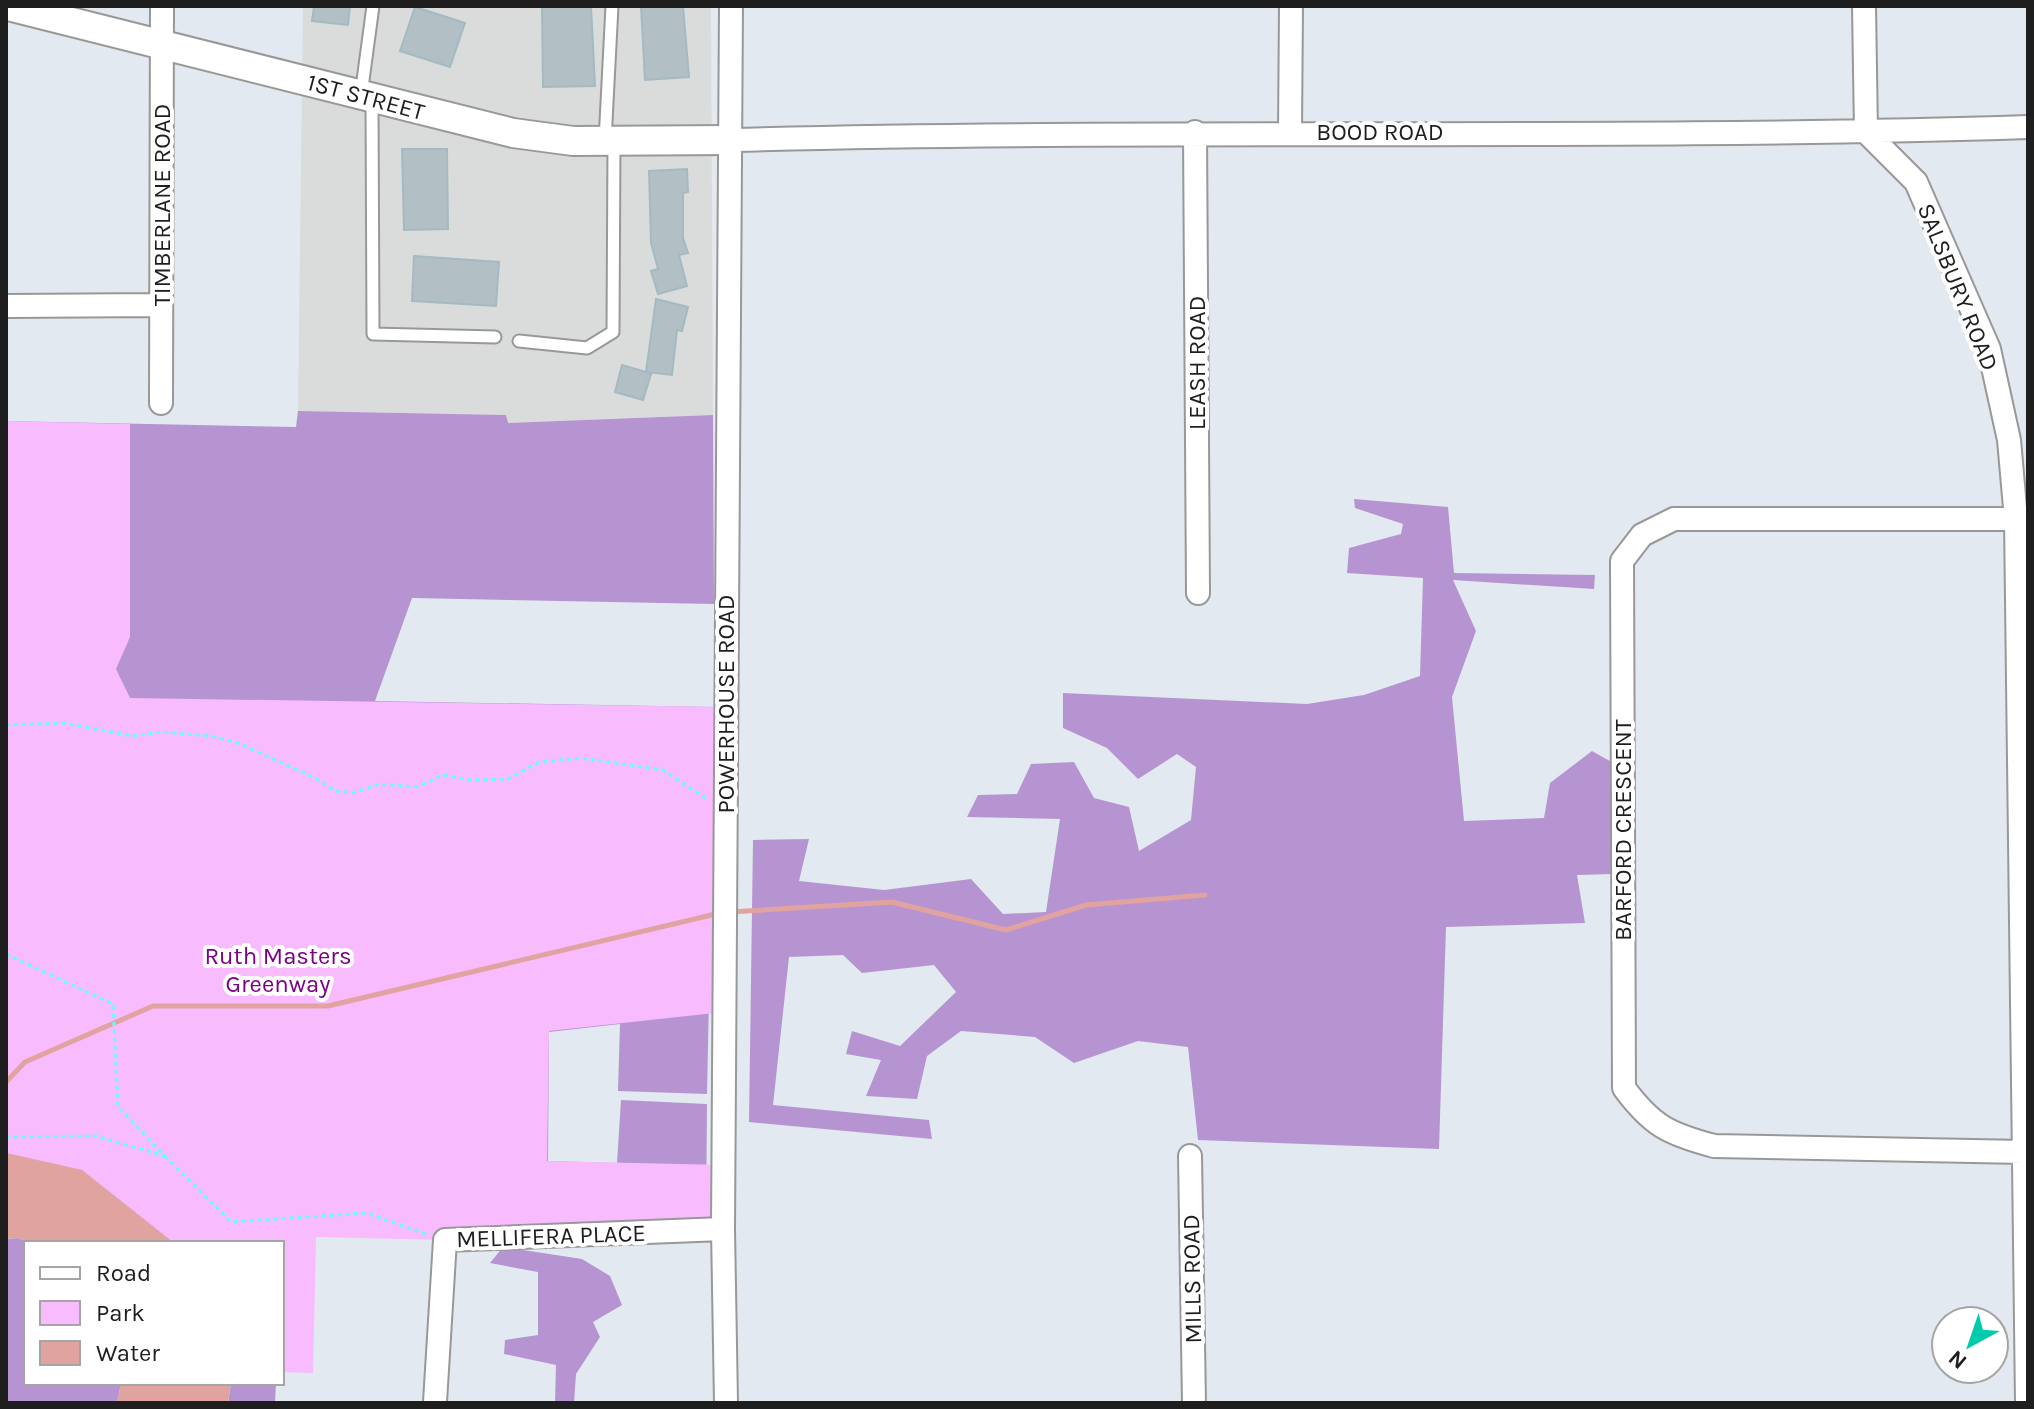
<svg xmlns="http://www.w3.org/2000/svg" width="2034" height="1409" viewBox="0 0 2034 1409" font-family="Karla,sans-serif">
  <rect width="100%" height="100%" fill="#e3e9f0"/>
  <!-- residential -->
  <path fill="#dadcdc" d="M303,6H711L713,415L507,423L505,415L298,411Z"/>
  <!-- forest -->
  <path fill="#b694d2" d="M298,411L506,415L508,423L713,415L714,604L412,598L375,701L715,707L707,1094L618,1091L620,1024L549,1032L548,1161L617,1163L621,1100L707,1104L706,1228L311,1218L282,1243H174L82,1170L6,1153V421L296,427Z
    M1354,499L1448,507L1454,573L1595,575L1594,589L1453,580L1476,631L1452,697L1464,821L1544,818L1550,783L1592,751L1617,765L1613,874L1577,875L1585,923L1446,927L1439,1149L1198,1140L1188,1047L1138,1041L1074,1063L1035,1037L961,1031L927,1056L917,1099L866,1096L881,1060L846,1054L852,1031L900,1046L956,992L934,965L862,973L843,955L789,957L773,1105L929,1120L932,1139L749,1122L753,840L809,839L799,881L884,890L971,879L1003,914L1046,912L1060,819L967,817L978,795L1017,794L1031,764L1074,762L1094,798L1129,807L1139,851L1191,820L1196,767L1177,754L1138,779L1107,748L1063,728V693L1307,704L1364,695L1420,676L1423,578L1347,573L1349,548L1401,534L1403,524L1355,508Z
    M18,1238L31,1243H26V1383H121L117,1403H6V1239Z
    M503,1247L582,1259L610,1276L622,1305L593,1322L600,1337L576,1374L574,1403H555L556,1365L504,1354L505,1340L538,1335V1272L490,1263Z
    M231,1383H276L275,1403H228Z"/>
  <!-- park -->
  <path fill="#f8bbfe" d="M6,421L130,424V637L116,669L130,698L726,707L724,1012L549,1031L547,1161L724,1165L723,1229L445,1240L316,1237L313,1373L282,1372V1243H174L82,1170L6,1153Z"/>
  <!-- water -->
  <path fill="#e1a39f" d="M6,1153L82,1170L174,1243H31L18,1238L6,1239Z
    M121,1383H231L228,1403H117Z"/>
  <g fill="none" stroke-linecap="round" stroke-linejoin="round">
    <!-- stream -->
    <path stroke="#e1a39f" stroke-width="5" d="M730,912L892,902L1006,930L1086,905L1205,895
      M6,1082L25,1062L153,1006H328L720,913"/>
  </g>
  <!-- building -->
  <path fill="#b2bfc4" stroke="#a4bac2" stroke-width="2" d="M314,6H350L348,25L312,21Z
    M542,6H591L595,86L543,87Z
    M641,6H683L689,77L645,80Z
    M415,7L465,23L450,67L400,51Z
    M402,149H447L448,229L404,230Z
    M687,169L688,192L683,193V238L688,253L679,255L687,286L658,294L651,271L658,269L651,243L649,171Z
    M414,256L499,262L496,306L412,301Z
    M656,299L688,307L682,331L677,330L672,375L646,372L651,374L643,400L615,392L622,365L646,372Z"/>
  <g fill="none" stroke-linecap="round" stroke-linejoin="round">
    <defs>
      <path id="service" d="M361,95L373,6
        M372,99L373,334L495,337
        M605,141L612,6
        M519,341L587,348L613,332L614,143"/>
      <path id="minor" d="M1864,6L1866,132L1916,182L1989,349L2009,440L2016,519L2027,1403
        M1195,132L1198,593
        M1290,132L1291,6
        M732,140C1164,128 1596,141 2028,127
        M6,306L161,305
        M161,403L162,6
        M2016,519H1674L1642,535L1622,561L1624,1088C1652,1126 1669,1134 1714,1146L2024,1152
        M1190,1156L1194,1403
        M435,1402L445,1240L723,1229
        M726,1403L723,1229L731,6"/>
      <path id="tertiary" d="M8,6L513,133L573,141L732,140"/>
    </defs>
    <!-- service casing -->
    <use href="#service" stroke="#989898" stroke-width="15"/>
    <!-- minor casing -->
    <use href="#minor" stroke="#989898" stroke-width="26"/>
    <!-- tertiary casing -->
    <use href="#tertiary" stroke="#989898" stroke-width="32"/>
    <!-- path -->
    <path stroke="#64fff6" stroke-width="3" stroke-dasharray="4 4" stroke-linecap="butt" d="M6,725L65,723L132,736L162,732L211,736L238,743L313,777L336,791L352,793L380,784L417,787L443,775L471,780L508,779L539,762L582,758L663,770L707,799
      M6,954L113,1004L118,1107L165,1156L96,1136L6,1137
      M165,1156L231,1222L366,1213L426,1234"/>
    <!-- service -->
    <use href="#service" stroke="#fff" stroke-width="11"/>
    <!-- minor -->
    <use href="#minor" stroke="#fff" stroke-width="22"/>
    <!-- tertiary -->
    <use href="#tertiary" stroke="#fff" stroke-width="28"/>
  </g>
  <g text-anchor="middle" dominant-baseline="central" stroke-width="8" stroke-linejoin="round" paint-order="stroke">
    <!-- street labels -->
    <g font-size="24" fill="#1e1e1e" stroke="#fff">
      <text transform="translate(366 97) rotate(15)">1ST STREET</text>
      <text x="1380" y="132">BOOD ROAD</text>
      <text transform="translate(162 205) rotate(-90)">TIMBERLANE ROAD</text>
      <text transform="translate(1958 287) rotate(68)">SALSBURY ROAD</text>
      <text transform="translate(1197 363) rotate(-90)">LEASH ROAD</text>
      <text transform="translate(726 704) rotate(-90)">POWERHOUSE ROAD</text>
      <text transform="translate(1623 830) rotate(-90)">BARFORD CRESCENT</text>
      <text transform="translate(551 1236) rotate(-2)">MELLIFERA PLACE</text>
      <text transform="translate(1192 1279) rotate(-91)">MILLS ROAD</text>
    </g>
    <!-- park labels -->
    <g font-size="24" fill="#7a0285" stroke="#fff">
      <text x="278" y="956">Ruth Masters<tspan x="278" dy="28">Greenway</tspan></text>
    </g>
  </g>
  <!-- border -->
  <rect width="2034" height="1409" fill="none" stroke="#1e1e1e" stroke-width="16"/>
  <!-- legend -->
  <rect x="24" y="1241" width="260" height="144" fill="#ffffff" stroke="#a5a5a5" stroke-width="2"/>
  <rect x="40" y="1267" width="40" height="12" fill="#ffffff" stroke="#a5a5a5" stroke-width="2"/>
  <text x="96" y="1281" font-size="24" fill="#1e1e1e">Road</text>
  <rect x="40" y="1301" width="40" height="24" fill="#f8bbfe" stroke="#a5a5a5" stroke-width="2"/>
  <text x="96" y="1321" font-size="24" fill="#1e1e1e">Park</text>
  <rect x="40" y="1341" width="40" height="24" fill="#e1a39f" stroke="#a5a5a5" stroke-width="2"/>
  <text x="96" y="1361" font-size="24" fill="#1e1e1e">Water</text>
  <!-- north arrow -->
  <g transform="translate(1970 1345) rotate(220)"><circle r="38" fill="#ffffff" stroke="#a5a5a5" stroke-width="2"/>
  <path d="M0-6L14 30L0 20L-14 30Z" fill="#00cbaa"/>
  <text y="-12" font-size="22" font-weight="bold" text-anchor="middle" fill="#1e1e1e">N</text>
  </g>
</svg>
